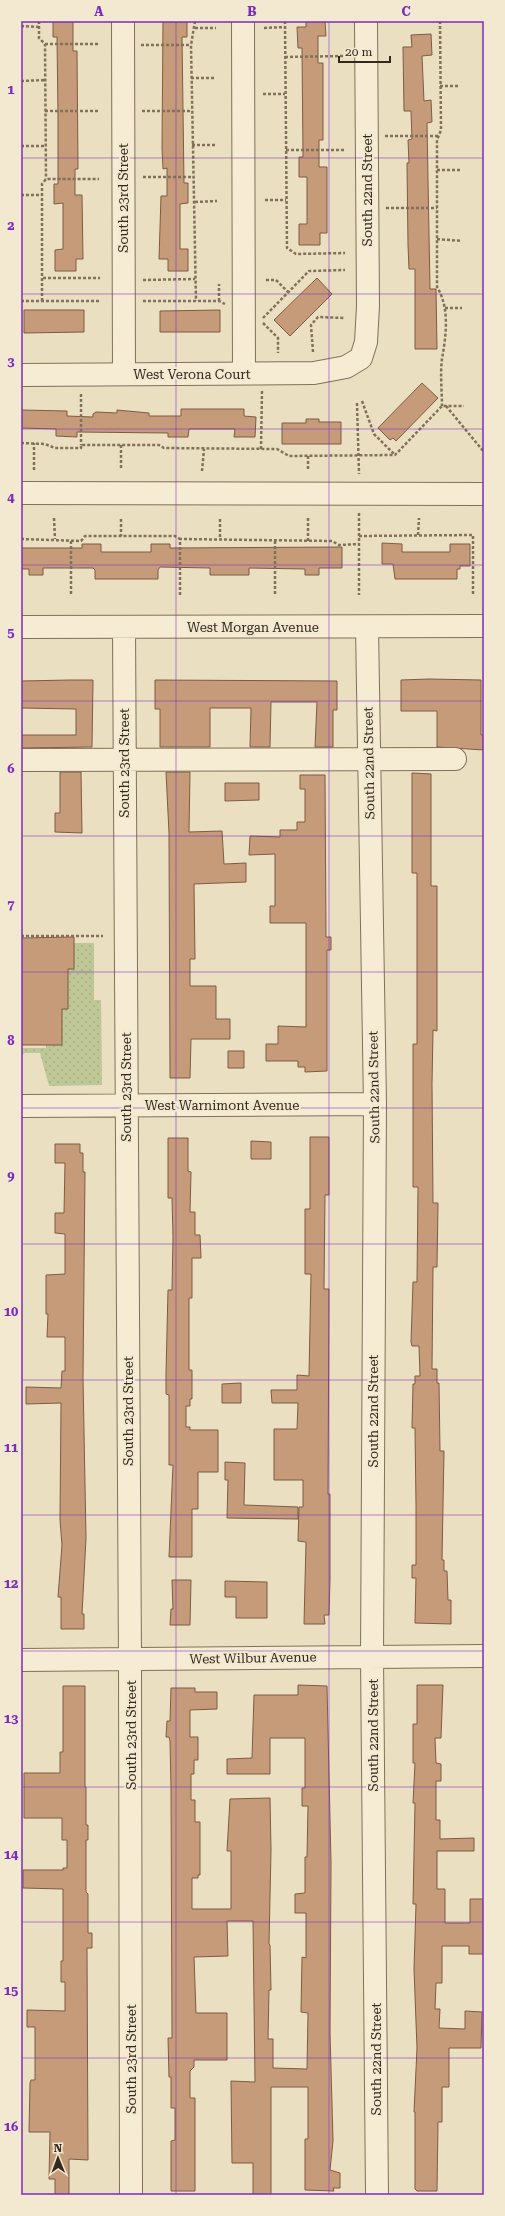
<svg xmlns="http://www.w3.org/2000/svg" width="505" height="2216" viewBox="0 0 505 2216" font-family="'Roboto Serif',serif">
  <defs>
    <pattern id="green-dots" width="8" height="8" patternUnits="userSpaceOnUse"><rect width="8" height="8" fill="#c0c796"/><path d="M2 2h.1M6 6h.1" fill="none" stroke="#a5ab81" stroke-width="1.8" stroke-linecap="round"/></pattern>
  </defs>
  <rect width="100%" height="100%" fill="#eadfc1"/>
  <!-- green -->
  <path fill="url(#green-dots)" d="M74,943H94V1000H101L102,1085L49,1086L40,1053H25L21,1055V1048H46V1045H62V1009L68,969H74Z"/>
  <!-- building -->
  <path fill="#c69b79" stroke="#7f5b42" d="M53,21H73V51H77L78,169H75V195H82L83,259H76V271H55V250L63,249V203L54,204V184H58V117L57,37H53Z
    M163,21H187V37H182L184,183H188V203L180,204V249H188V271H168V259H159L161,196H167V168L163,169L162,148Z
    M306,21H325L326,36H318V63H323V140H319V167H327V233H320V245H299V224H307V177H299V157H303L302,48H298L297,27H306Z
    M431,34L432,55L422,56L424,101L431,100L432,122L427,123L430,289H436L437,349H415V269H409L408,245L407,163H409L408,140L412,139L411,111H404L403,47H412L411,35Z
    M317,278L332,294L290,336L274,320Z
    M24,310H84V332L24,333Z
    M220,310V332H160V311Z
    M422,383L438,398L396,441L393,438L390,440L378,428Z
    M181,409H244V416L256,417L255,437H234L235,429H189L188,437H168V433L77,432V437L56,436V429L21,428V410L67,411V416L93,417V414L96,412L117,413V410L149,413V416H181Z
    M306,419H319V422H341V444H282V423H306Z
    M382,543L402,544V552H450V544H470V566H460V569H457V579H395L393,564H382Z
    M82,544H101V552H151V544H170V548L342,547V568H319V575H305V569L249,568V575H210V568L160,567L158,570V579H95V570L93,568H43V575H29V569H21V548H82Z
    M429,679L481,680V735H484V750L437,747V711H401V680Z
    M70,680H93L92,747L21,748V735H76V709L21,708V681Z
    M155,680L337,681V710H333V747H315L317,702H271L270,747H250L251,708H210V747H160V709H155Z
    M60,772H81L82,833L55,832V813H60Z
    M166,772H190L189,832L222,831L224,864L246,863V882L194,884L195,959H190V986H216V1019H230V1039H191L190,1078H170L169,833Z
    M412,773L431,774V886H437V1031L433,1030L432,1084L433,1203H438L437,1267H433L432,1369H437V1383H439L440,1451H444L442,1560H444V1571H447L448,1600H451V1624L415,1623L416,1578H412V1565H416V1505L415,1428H412L413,1384H415V1376H420L419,1346H412L411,1342L413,1282H417L418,1187H413V1044H417V873H412Z
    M300,775H325L326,937H331V950H327V1071L305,1072V1067H298V1061H266V1044H278V1026L306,1027V923H270V906H275V854L249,855L250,836L280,837V830H297V822H305V789H300Z
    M225,783H259V800L225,801Z
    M74,937V969H68V1009H62V1045H21V938Z
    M228,1051H244V1068H228Z
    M310,1137H329V1195H325L324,1289H329L328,1494H330V1579L329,1615H324L325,1624H304L306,1542L298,1541L299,1507H303V1480H274V1429H297L298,1403H272L271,1390H297V1375L309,1376L311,1274H305V1209H310Z
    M168,1138H188V1171L191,1172L190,1212H195V1235H200L201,1258H192V1298H189V1370H192V1399H190V1406H186V1427H190V1430H218V1472H198V1509H192V1557H169L173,1465H169V1395L166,1394V1373L168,1290H172L173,1237L172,1198H168Z
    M251,1141L271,1142V1159H251Z
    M55,1144H80V1153H83V1172H85L83,1378L86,1538L82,1614H84V1629H61V1597H58L62,1545L60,1520L61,1403L26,1404V1387L61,1388L62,1371H65V1337H47L48,1314H46V1275L65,1274V1234L55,1233V1213H64L65,1163H55Z
    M241,1383V1403H222V1384Z
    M225,1462L245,1463L244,1505L298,1507V1519L227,1518L228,1480H225Z
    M172,1580H191L190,1625H170L171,1609H173Z
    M225,1581L267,1582V1618H236V1597H225Z
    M298,1685L327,1686L331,1863L330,2033L333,2141L330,2170L340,2173V2188H333L334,2191L305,2190V2139H308V2087H271V2195H253V2163H232L231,2081L255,2082L253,1921H227L228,1956L194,1957L196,2013H227V2060H194V2067L190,2071V2098H195V2191H171V2141L175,2140V2108H171V2077H169L168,2038H172L171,1787L170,1741L169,1737H166L167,1721H170L171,1688H195V1692H217V1709L190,1710V1737H198V1760H194V1774H191V1800H195V1822H200V1875H198V1878H192V1909H231V1851H227L230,1799L270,1798L271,1850L269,1944L270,1945L271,1990H269L268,2039H273V2068L307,2069L308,2013L301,2012L302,1957L306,1958V1913H295V1894L305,1893V1857H307L308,1806H302V1788H305V1738H270V1774H227V1759L252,1758L254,1695H298Z
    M417,1685H443L441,1738H435L436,1763L441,1764V1781H436V1820H440V1839L474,1838V1851H437V1889H445V1923H470V1899H484V1954H469V1946H442V1983H436L435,2009H440L439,2028L465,2029V2011L482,2012L481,2048H449V2087H442V2122H438L437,2191H417L415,2189V2112H414L417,2048L414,1969L416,1904H413L415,1803H413L415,1763H413V1724H417Z
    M63,1686H85V1787H86V1825H88V1840H86V1892L88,1894V1933H92V1948H87L88,2160L69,2159V2195H55V2179H49L50,2132H29L30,2083L31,2080H35V2027H27V2010L65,2011V1982H61V1961H63V1889L23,1888V1870H63V1868H67V1840H62V1818H24V1773H60V1752H63Z"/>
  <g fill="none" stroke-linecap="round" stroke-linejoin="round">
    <defs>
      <path id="minor" d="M123,21L124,374
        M243,21L244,373
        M21,375L314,373L346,367L361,358L366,342L368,306L366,21
        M21,493L484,494
        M21,627L484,626
        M124,627L130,1659L131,2195
        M367,627L375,1104L372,1657L377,2195
        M21,760L455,759
        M21,1106L375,1104
        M21,1660L484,1656"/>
    </defs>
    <!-- minor casing -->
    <use href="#minor" stroke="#82705a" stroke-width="24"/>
    <!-- path -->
    <path stroke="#82705a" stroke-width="2.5" stroke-dasharray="3 2" stroke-linecap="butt" d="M39,21V38L45,44L46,179
      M195,21L191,45L196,301
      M285,21L287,248L296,254L345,253
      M440,21L441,130L437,140V287C450,308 446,336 442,359C440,374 442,391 442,406
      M21,26L39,27
      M195,28H216
      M264,28L285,27
      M45,44H98
      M141,45H191
      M285,57L344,56
      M191,78H216
      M21,81L45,80
      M440,86H460
      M263,94H285
      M45,111H99
      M142,111H191
      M385,136H438
      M192,145H217
      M21,146H45
      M286,150H344
      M437,170H461
      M143,177H194
      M21,195H42
      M265,200H286
      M195,202L217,201
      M386,208H437
      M437,239L462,241
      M43,278H100
      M143,280L195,279
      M266,280H276L288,292
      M21,301H100
      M42,301V184L46,179H99
      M143,301H219L225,304
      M219,301V284
      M445,308H462
      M263,318L309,271L345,270
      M263,323L278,338V353
      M313,352L311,325L318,317L345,318
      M81,394V445
      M362,401L374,434L395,455
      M357,403L359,474
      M446,406L484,452
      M21,443L45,444L55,448H81V445H159L164,448L277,449L289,456L395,455L442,406H464
      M121,445V470
      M261,449L262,391
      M308,469V456
      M34,470V443
      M202,471L204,449
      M359,513V595
      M54,518L55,539
      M308,518V541
      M121,519V536
      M220,519V539
      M418,535L419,518
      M359,536L473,535V595
      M21,539L81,541L85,536H175L180,539
      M71,541V595
      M275,541V595
      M180,595V539L332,541L339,545L359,544
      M21,936H103"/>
    <!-- minor -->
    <use href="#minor" stroke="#f6ecd3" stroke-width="22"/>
  </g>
  <!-- grid -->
  <path fill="none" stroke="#7b2cbf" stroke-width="1" stroke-opacity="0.55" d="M176,21V2195M329,21V2195M21,158H484M21,294H484M21,429H484M21,565H484M21,701H484M21,836H484M21,972H484M21,1108H484M21,1244H484M21,1380H484M21,1515H484M21,1651H484M21,1787H484M21,1922H484M21,2058H484"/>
  <g text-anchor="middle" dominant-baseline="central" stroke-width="4" stroke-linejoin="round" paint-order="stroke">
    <!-- street labels -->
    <g font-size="13" fill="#33281d" stroke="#f2e9d0">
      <text transform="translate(367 190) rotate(-90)">South 22nd Street</text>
      <text transform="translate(123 198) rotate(-90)">South 23rd Street</text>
      <text x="192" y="374">West Verona Court</text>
      <text x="253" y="627">West Morgan Avenue</text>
      <text transform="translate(124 763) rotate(-90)">South 23rd Street</text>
      <text transform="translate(369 763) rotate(-91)">South 22nd Street</text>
      <text transform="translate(126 1087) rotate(-90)">South 23rd Street</text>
      <text transform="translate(374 1087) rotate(-91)">South 22nd Street</text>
      <text x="222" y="1105">West Warnimont Avenue</text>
      <text transform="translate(128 1411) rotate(-90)">South 23rd Street</text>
      <text transform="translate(373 1411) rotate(-90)">South 22nd Street</text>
      <text transform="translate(253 1658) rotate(-1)">West Wilbur Avenue</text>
      <text transform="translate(131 1735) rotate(-90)">South 23rd Street</text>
      <text transform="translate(373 1735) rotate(-90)">South 22nd Street</text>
      <text transform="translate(131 2059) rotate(-90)">South 23rd Street</text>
      <text transform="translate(376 2059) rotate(-90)">South 22nd Street</text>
    </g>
  </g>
  <!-- border -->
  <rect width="505" height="2216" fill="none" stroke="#f2e9d0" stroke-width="44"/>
  <!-- north arrow -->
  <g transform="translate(58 2158) rotate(359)" stroke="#f2e9d0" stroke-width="3" paint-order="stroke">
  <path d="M0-3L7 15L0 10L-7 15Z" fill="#33281d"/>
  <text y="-6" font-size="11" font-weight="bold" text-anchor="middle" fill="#33281d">N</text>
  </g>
  <!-- scale -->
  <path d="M339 56v6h51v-6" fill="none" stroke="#33281d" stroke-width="2"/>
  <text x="345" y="56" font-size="12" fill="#33281d" stroke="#f2e9d0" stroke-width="3" paint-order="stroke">20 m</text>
  <rect x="22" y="22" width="461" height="2172" fill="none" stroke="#7b2cbf" stroke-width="1.5"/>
  <g font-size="13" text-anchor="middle" font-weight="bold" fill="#7b2cbf">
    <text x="99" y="16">A</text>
    <text x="252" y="16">B</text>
    <text x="406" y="16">C</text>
    <text x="11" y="94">1</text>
    <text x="11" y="230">2</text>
    <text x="11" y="366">3</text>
    <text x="11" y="502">4</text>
    <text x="11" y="637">5</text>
    <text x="11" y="773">6</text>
    <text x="11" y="909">7</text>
    <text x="11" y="1045">8</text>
    <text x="11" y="1180">9</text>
    <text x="11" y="1316">10</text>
    <text x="11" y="1452">11</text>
    <text x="11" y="1588">12</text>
    <text x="11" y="1723">13</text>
    <text x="11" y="1859">14</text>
    <text x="11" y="1995">15</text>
    <text x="11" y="2131">16</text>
  </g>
</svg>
